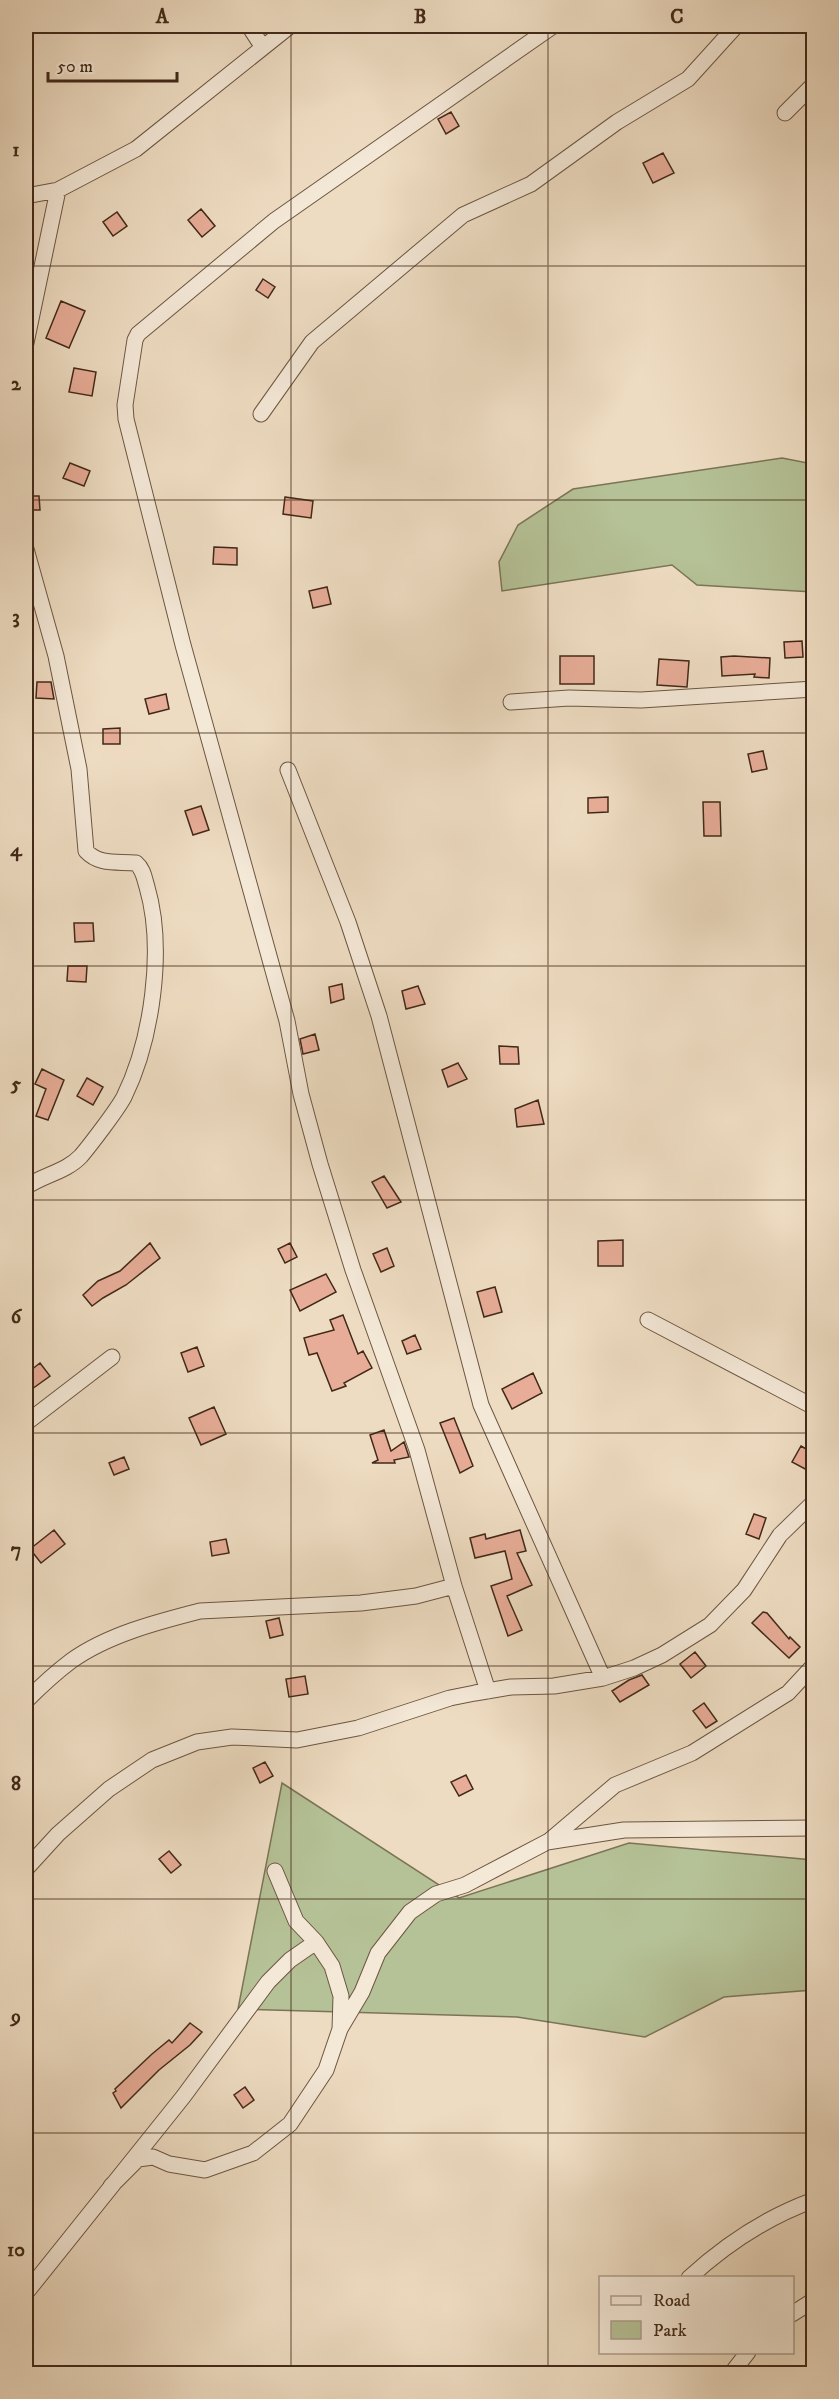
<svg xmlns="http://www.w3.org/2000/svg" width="839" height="2399" viewBox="0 0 839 2399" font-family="'IM FELL DW Pica',serif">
  <rect width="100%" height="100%" fill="#eedcc2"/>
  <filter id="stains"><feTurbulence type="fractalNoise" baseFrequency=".00333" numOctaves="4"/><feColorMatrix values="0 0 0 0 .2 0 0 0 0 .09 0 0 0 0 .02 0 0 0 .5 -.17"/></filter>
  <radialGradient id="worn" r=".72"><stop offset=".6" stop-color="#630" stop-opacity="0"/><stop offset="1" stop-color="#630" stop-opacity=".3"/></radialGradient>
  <!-- green -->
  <path fill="#b5c196" stroke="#7b7557" stroke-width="1.5" d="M782,458L813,464V592L697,585L672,565L502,591L499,562L518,525L573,489Z
    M282,1783L459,1898L629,1843L813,1860V1990L724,1997L645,2037L517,2017L238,2009Z"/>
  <!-- building -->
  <path fill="#e8ad98" stroke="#412918" stroke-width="1.5" d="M451,112L459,126L446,134L438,119Z
    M663,153L674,173L653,183L643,163Z
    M201,209L215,226L202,237L188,220Z
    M117,212L127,226L113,236L103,222Z
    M263,279L275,287L268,298L256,290Z
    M61,301L85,311L69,348L46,338Z
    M74,368L96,372L92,396L69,392Z
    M70,463L90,471L84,486L63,478Z
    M26,496H39L40,510H26Z
    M285,497L313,501L311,518L283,514Z
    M214,547L237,548V565L213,564Z
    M327,587L331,604L313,608L309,591Z
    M802,641L803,657L785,658L784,642Z
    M560,656H594V684H560Z
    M734,656L770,658L769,678L754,677L755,674L722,676L721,657Z
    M659,659L689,661L687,687L657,685Z
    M37,682H51L54,699L36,698Z
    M166,694L169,709L149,714L145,699Z
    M120,728V744H103V729Z
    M763,751L767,769L752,772L748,754Z
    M608,797V812L588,813V798Z
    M703,802H720L721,836H704Z
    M201,806L209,830L193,835L185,811Z
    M74,923H93L94,941L75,942Z
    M68,966H87L86,982L67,981Z
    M342,984L344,999L331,1003L329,987Z
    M418,986L425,1004L406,1009L402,991Z
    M315,1034L319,1050L303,1054L300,1039Z
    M499,1046L518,1047L519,1064H500Z
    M458,1063L467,1079L448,1087L442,1070Z
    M42,1069L64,1080L48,1120L36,1116L46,1089L35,1084Z
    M87,1078L103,1087L93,1105L77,1096Z
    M538,1100L544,1124L517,1127L515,1109Z
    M384,1176L401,1202L387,1208L372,1182Z
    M623,1240V1266H598V1241Z
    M150,1243L160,1258L126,1285L103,1298L92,1306L83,1295L98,1281L120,1271Z
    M290,1243L297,1257L285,1263L278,1249Z
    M387,1248L394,1266L381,1272L373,1254Z
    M326,1274L336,1292L300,1311L290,1290Z
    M495,1287L502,1312L484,1317L477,1292Z
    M343,1315L358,1354L363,1351L372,1368L344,1383L346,1386L332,1391L317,1353L309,1355L304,1338L334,1330L330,1320Z
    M415,1335L421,1349L407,1354L402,1341Z
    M197,1347L204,1366L188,1372L181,1353Z
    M40,1363L50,1376L32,1389L26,1379V1374Z
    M533,1373L542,1393L512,1409L502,1389Z
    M214,1407L226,1434L201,1445L189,1418Z
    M454,1418L473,1466L460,1473L440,1423Z
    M384,1430L391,1451L404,1442L409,1457L394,1460L395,1463H372L378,1460L370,1435Z
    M801,1446L813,1453V1458L807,1470L792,1462Z
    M124,1457L129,1469L114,1475L109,1463Z
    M754,1514L766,1518L759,1539L746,1534Z
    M54,1530L65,1544L41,1563L30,1549Z
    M520,1530L526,1551L517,1553L532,1585L507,1596L522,1630L508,1636L491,1586L512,1579L505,1551L475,1558L470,1538L485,1534L486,1539Z
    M226,1539L229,1553L212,1556L210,1542Z
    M763,1612L767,1613L789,1639L790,1637L800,1647L789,1658L752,1623Z
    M279,1618L283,1635L270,1638L266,1621Z
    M695,1652L706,1666L691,1678L680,1664Z
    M642,1675L649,1685L620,1702L612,1691L629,1680Z
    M305,1676L308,1694L289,1697L286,1679Z
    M704,1703L717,1721L706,1728L693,1711Z
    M265,1762L273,1776L260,1783L253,1768Z
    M466,1775L473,1789L459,1796L451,1782Z
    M169,1851L181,1865L171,1873L159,1859Z
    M190,2023L202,2032L190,2045L159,2070L121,2108L113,2093L116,2091L115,2089L152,2054L169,2040L172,2043Z
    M245,2087L254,2100L243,2108L234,2095Z"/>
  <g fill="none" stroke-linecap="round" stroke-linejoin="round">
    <defs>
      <path id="street" d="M249,26L262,46
        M785,113L814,84
        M26,196L58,190L136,149L290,26
        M26,343L58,190
        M261,414L312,342L463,215L531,184L617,122L688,79L736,26
        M26,549L56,656L79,769L86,851C100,866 118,861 136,863C144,870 144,878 147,887C165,949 152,1040 124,1097C117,1110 91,1144 81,1156C66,1172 43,1175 26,1187
        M511,702L569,698L641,700L814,689
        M288,770L348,922L379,1016L481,1405L603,1678
        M648,1320L814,1407
        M26,1423L112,1357
        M488,1691L454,1586L417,1450L353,1270L320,1164L301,1094L287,1021L183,645L126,419L125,405L135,340L138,334L274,221L553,26
        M26,1701C40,1687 55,1673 71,1661C107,1635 157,1622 200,1611L361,1603L416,1596L454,1586
        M549,1841L615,1785L692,1753L788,1693L814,1665
        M26,1869L58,1834L109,1789L152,1760L197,1742L232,1737L297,1740L358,1728L450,1698L475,1693L511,1687L554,1686L603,1678L634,1668L662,1655L710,1625L744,1590L780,1535L814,1502
        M340,2029L362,1992L378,1953L410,1912L436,1894L465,1885L547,1842L624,1830L814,1828
        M111,2186L138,2159L153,2157L169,2164L205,2170L253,2153L290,2124L326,2070L340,2029L341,1996L332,1966L316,1942L296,1921L275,1871
        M689,2278C726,2244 767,2217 814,2200
        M26,2293L183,2097L268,1982L290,1960L316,1942
        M792,2314L814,2300
        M731,2374L748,2352"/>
    </defs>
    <!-- street casing -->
    <use href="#street" stroke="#6c5642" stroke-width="17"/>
    <!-- street -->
    <use href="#street" stroke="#f4e8d7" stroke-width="15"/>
  </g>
  <!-- grid -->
  <path fill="none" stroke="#412918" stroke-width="1.5" stroke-opacity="0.55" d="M291,26V2374M548,26V2374M26,266H814M26,500H814M26,733H814M26,966H814M26,1200H814M26,1433H814M26,1666H814M26,1899H814M26,2133H814"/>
  <!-- margin -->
  <rect width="839" height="2399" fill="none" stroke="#eedcc2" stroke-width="66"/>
  <!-- legend -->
  <rect x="599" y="2276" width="195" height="78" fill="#f4e8d7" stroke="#ac9c8b" stroke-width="1.5"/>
  <rect x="611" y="2296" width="30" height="9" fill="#f4e8d7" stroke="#ac9c8b" stroke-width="1.5"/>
  <text x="653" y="2306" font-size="18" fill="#412918">Road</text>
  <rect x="611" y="2321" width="30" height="18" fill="#b5c196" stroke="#ac9c8b" stroke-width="1.5"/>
  <text x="653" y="2336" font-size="18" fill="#412918">Park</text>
  <!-- scale -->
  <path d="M48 72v9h129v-9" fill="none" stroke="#412918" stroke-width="3"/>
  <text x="57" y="72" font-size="18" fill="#412918" stroke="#f4e8d7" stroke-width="4.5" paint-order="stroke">50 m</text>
  <rect x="33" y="33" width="773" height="2333" fill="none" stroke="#412918" stroke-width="2"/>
  <g font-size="20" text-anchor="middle" font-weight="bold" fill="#412918">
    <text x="162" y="23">A</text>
    <text x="420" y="23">B</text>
    <text x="677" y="23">C</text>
    <text x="16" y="156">1</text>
    <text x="16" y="390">2</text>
    <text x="16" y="623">3</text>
    <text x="16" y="856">4</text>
    <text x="16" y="1090">5</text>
    <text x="16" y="1323">6</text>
    <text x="16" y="1556">7</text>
    <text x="16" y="1790">8</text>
    <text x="16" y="2023">9</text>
    <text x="16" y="2256">10</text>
  </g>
  <rect width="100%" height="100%" filter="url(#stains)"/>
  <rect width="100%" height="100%" fill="url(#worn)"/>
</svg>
